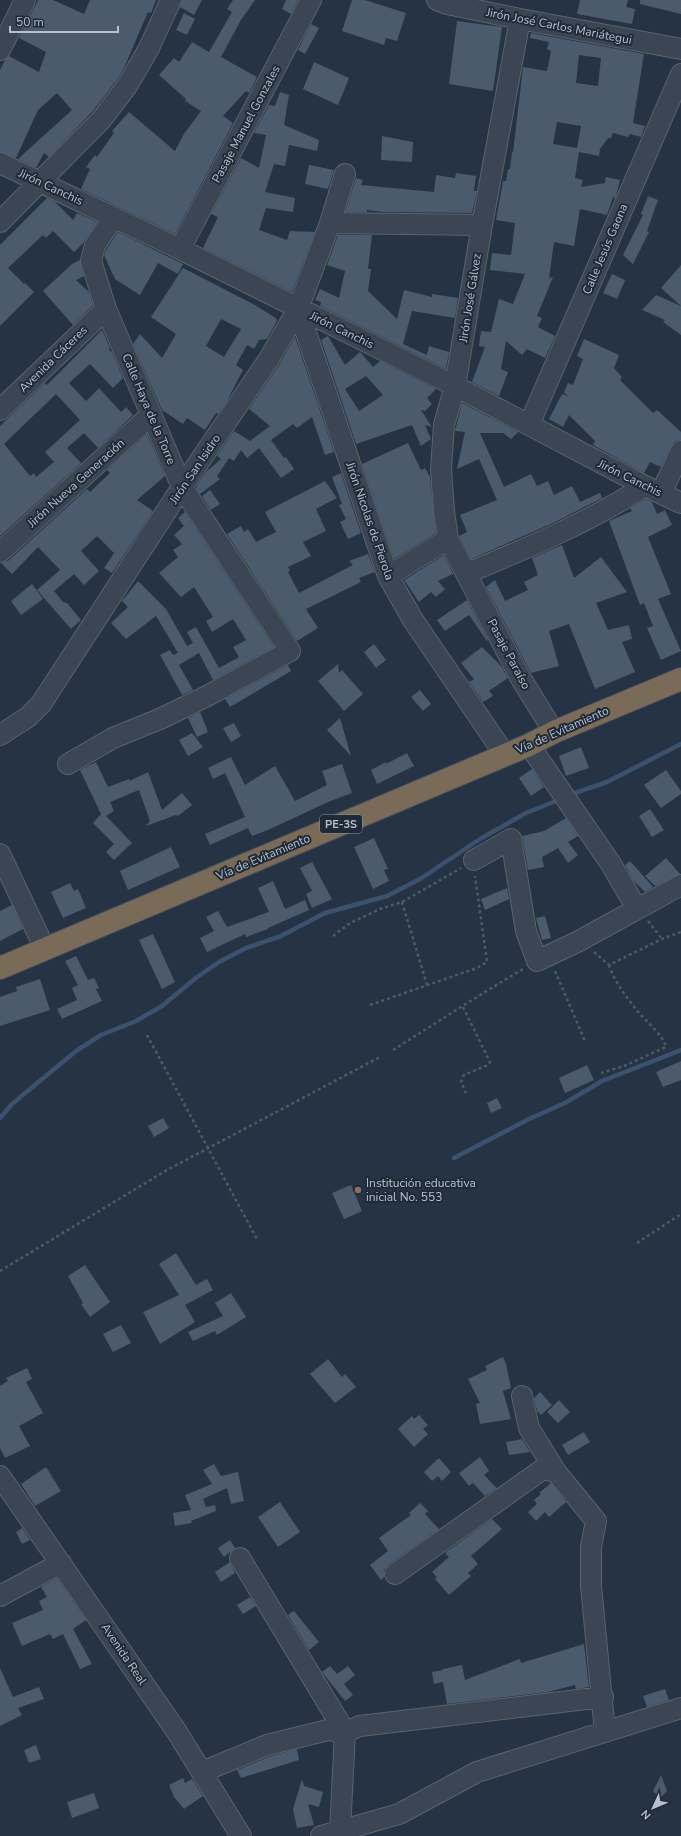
<svg xmlns="http://www.w3.org/2000/svg" width="681" height="1836" viewBox="0 0 681 1836" font-family="'Nunito Sans',sans-serif">
  <rect width="100%" height="100%" fill="#263344"/>
  <g fill="none" stroke-linecap="round" stroke-linejoin="round">
    <!-- stream -->
    <path stroke="#3b516d" stroke-width="4.5" d="M569,795L607,782L681,744
      M0,1118L12,1104L76,1051L101,1035L136,1021L162,1006L197,977L219,962L246,948L281,936L325,913L387,896L420,879L480,839L526,813L561,799
      M454,1158L529,1119L565,1103L602,1081L681,1050"/>
  </g>
  <!-- building -->
  <path fill="#4c5a6d" fill-rule="evenodd" d="M38,0H53L84,14L90,0H156L151,13L148,12L124,68L117,80L92,112L49,157L44,153L36,168L18,159L72,110L57,93L38,110L16,158L0,152V70L5,60L9,56L39,72L46,52L19,38Z
    M182,0H202L194,15L180,7Z
    M233,0H255L241,20L221,57L257,77L249,93L246,91L223,116L233,123L175,234L81,189L90,169L86,167L95,155L97,157L114,133L112,131L129,112L175,151L184,134L201,111L185,101L186,99L159,75L174,58L179,62L192,42L209,52L232,12L227,9Z
    M286,0H298L291,14L282,9Z
    M352,0H365L406,13L397,41L386,38L384,45L342,31Z
    M580,0H628L626,7L635,9L632,24L577,14Z
    M640,0H681V14L640,4Z
    M184,13L195,19L187,35L176,30Z
    M457,21L502,27L493,91L449,84Z
    M311,24L319,28L305,54L298,50Z
    M531,33L644,54L633,123L645,126L641,137L630,134L628,137L613,133L611,138H608L600,149L599,156L579,152L575,178L583,180L581,187L605,183L606,177L620,180L616,196L615,198L613,197L607,215L580,209L574,246L554,242L549,278L553,277L537,316L542,318L538,327L555,336L545,358L527,349L522,355L506,341L501,369L508,372L499,396L472,382L485,347L479,346L481,331L491,332L499,299L513,304L525,274L490,270L492,253L511,255L515,223L496,220L503,181H506L508,169H510L512,152H513L523,67L547,71L551,51L547,49L549,42L530,38ZM579,55L601,58L598,86L576,83ZM557,122L581,126L577,148L553,144Z
    M314,62L349,78L338,105L303,89Z
    M280,92L289,95L284,125L319,140L317,151L289,145L285,166L274,164L265,192L295,198L293,212L266,208L259,230L287,240L290,231L315,232L292,292L203,248L218,217L211,214L241,158L259,168L266,135L254,133L269,105L275,106Z
    M382,136L413,142L412,162L381,160Z
    M309,165L334,170L328,189L305,184Z
    M456,173L476,176L474,191H477L472,213L383,212L367,210V212H345L356,178L363,180L361,185L434,192L436,175L455,178Z
    M648,196L658,200L647,231L649,232L633,264L623,255L643,215L641,214Z
    M47,198L54,201L73,220L77,213L97,222L84,242L74,252L53,231L46,238L43,235L8,268L24,284L25,283L34,292L0,326V245Z
    M118,232L183,264L178,274L158,263L140,295L115,279L104,255L106,250Z
    M338,235H372L368,269H371L368,291L397,319L404,290L432,297V294L458,298L455,318L412,311L403,344L427,355L429,346L449,352L446,369L320,306L321,302L315,300L320,289L339,298L345,271L327,265Z
    M80,260L84,276L76,280L89,292L93,305L73,325L43,291L72,264Z
    M681,265V306L661,288Z
    M183,268L253,304L276,318L277,321L267,339L259,340L254,349L247,345L236,365L243,370L227,401L218,414L216,413L205,430L187,418L183,424L162,410L133,344L140,334L162,358L176,334L151,317ZM221,319L241,329L224,357L206,346Z
    M612,274L625,280L617,299L603,293Z
    M656,295L681,306V335L663,322L665,320L642,310Z
    M102,330L110,348L109,350L112,352L123,378L113,388L90,364L69,383L86,401L99,388L121,412L126,407L133,415L98,448L84,433L67,448L81,463L0,536V426L45,383L47,385ZM56,394L80,420L45,452L54,462L36,477L34,473L30,476L4,444Z
    M328,336L345,365L360,352L373,367L380,361L436,389L427,398L432,404L425,411L421,410L432,427L425,425L431,439L421,446L412,425L356,444L321,340ZM366,376L383,395L359,411L345,389Z
    M295,337L334,452L325,455L312,417L297,428L293,424L271,440L284,458L286,457L294,469L281,478L259,448L247,458L241,450L234,461L229,458L217,476L220,479L200,494L196,488L197,485L207,471L221,459L217,456L234,431L250,441L270,426L249,409L279,365Z
    M584,339L619,355L614,368L622,377L620,380L653,413L657,410L681,432V440L675,441L671,446L661,467L650,462L644,473L593,445L595,441L569,415L563,427L549,419L561,396L563,394L569,397L564,392L568,383L573,385L583,359L577,356Z
    M462,403L518,432L511,439L503,433H480L504,487L531,474L537,486L548,481L554,495L572,486L580,502L600,493L602,498L553,523L471,559L459,536L467,532L460,515L497,500L479,459L457,469L465,432L455,431Z
    M147,434L165,476L137,500L153,511L112,573L104,568L114,553L97,536L81,551L99,571L84,585L74,574L54,591L63,602L67,603L81,620L71,629L37,590L60,570L38,547L12,574L1,563L8,561L87,489L90,492L110,473L107,470Z
    M408,443L421,470L425,468L430,477L436,533L394,559L362,464Z
    M341,473L361,533L348,539L340,522L346,519L339,505L342,504L332,477Z
    M325,481L337,498L316,509L326,531L303,542L311,556L288,567L290,571L288,572L299,593L353,565L349,561L368,554L375,572L359,578L361,582L306,609L318,628L297,641L227,534L241,526L244,532L248,529L256,542L276,532L265,512Z
    M210,490L220,504L211,510L202,496Z
    M646,499L652,502L657,514L665,510L672,525L648,537L671,594L658,599L681,651L661,660L647,628L653,626L644,603L640,605L609,521L632,511L630,508Z
    M185,512L274,647L213,680L199,653L179,665L193,690L182,695L160,655L170,650L173,655L178,653L156,616L126,639L111,623L128,607L122,601L138,581L166,609L187,646L193,643L187,632L196,627L219,668L239,657L233,647L246,640L233,619L212,632L206,621L213,617L194,587L181,597L159,573L178,557L173,550L182,544L174,535L184,526L178,518Z
    M562,545L574,578L601,557L627,592L596,603L608,630L629,625L632,639L622,642L635,672L595,689L569,624L549,631L559,666L531,673L486,587L495,580L505,601L528,590L524,582L538,575L532,558Z
    M444,555L453,574L438,581L445,589L436,597L431,592L419,602L404,580Z
    M32,584L43,599L21,615L11,601Z
    M467,600L488,640L487,641L469,615L445,631L437,620Z
    M374,644L386,660L376,668L364,652Z
    M482,647L501,666L508,678L489,691L493,696L483,702L469,682L474,679L461,663Z
    M338,664L339,673L342,670L363,694L344,711L318,681Z
    M288,665L291,671L230,707L225,699Z
    M420,690L431,704L423,711L411,697Z
    M200,712L208,732L197,737L188,718Z
    M340,718L351,756L327,730Z
    M234,723L241,736L231,742L223,728Z
    M192,733L203,747L188,756L179,740Z
    M581,747L589,768L566,776L559,756Z
    M407,753L414,766L377,784L371,770L386,762V764Z
    M231,757L245,785L275,766L295,801L327,785L322,771L342,764L352,793L328,802L268,830L252,836L248,828L210,845L205,834L245,817L225,773L213,779L208,768Z
    M96,762L108,787L129,779L130,781L148,772L162,810L182,793L192,805L178,816L176,815L146,826L150,821L139,790L110,802L114,811L106,816L132,843L114,860L106,852L114,844L93,823L101,814L80,770Z
    M532,769L544,787L531,796L519,778Z
    M666,770L681,791V794L661,808L644,785Z
    M650,809L664,830L652,837L639,816Z
    M566,818L578,836L568,842L578,855L568,863L558,848L542,857L544,867L528,870L522,836L544,831Z
    M374,838L388,869L384,870L389,881L373,889L354,847Z
    M171,847L180,867L128,890L120,871Z
    M666,858L680,874L655,886L645,876Z
    M630,861L653,887L645,892L633,880L625,865Z
    M312,862L332,899L312,908L306,894L312,891L300,868Z
    M273,881L285,909L305,900L309,910L268,928V929L246,937L245,934L207,952L200,938L214,931L206,917L218,911L227,927L269,912L258,888Z
    M70,883L74,891L78,889L86,908L63,918L51,892Z
    M507,888L509,899L485,910L481,899Z
    M12,905L23,929L0,941V911Z
    M545,916L551,938L542,940L536,918Z
    M153,934L175,982L162,989L139,940Z
    M76,956L88,980L94,978L99,988L96,989L102,1001L62,1019L57,1009L77,1000L72,988L78,985L65,961Z
    M40,979L50,1010L0,1026V997L17,991L16,987Z
    M681,1061V1080L663,1087L656,1072Z
    M587,1065L594,1080L565,1093L559,1078Z
    M497,1098L502,1108L491,1113L487,1103Z
    M163,1118L169,1128L154,1137L148,1126Z
    M351,1185L362,1211L344,1219L332,1193Z
    M176,1253L196,1285L207,1279L213,1290L185,1305L195,1322L160,1344L143,1312L179,1295L159,1264Z
    M85,1265L110,1302L90,1317L81,1304L83,1303L68,1276Z
    M231,1293L246,1317L217,1335L215,1331L193,1341L188,1332L223,1316L215,1303Z
    M121,1325L131,1343L113,1352L103,1334Z
    M503,1357L506,1364L511,1388L503,1391L511,1419L480,1424L476,1404L480,1403L468,1379L487,1370L485,1366Z
    M328,1359L342,1377L345,1374L356,1387L335,1403L310,1374Z
    M27,1368L32,1379L26,1382L43,1413L19,1426L30,1446L5,1458L0,1448V1386L8,1381L6,1378Z
    M540,1392L552,1405L541,1415L537,1411L534,1398Z
    M559,1400L570,1412L558,1423L547,1412Z
    M419,1415L428,1425L423,1429L428,1434L414,1447L398,1429L412,1416L414,1419Z
    M584,1432L590,1442L568,1455L562,1445Z
    M522,1439L530,1452L509,1455L506,1442Z
    M480,1457L489,1471L484,1475L497,1488L485,1496L473,1483L469,1486L459,1473Z
    M439,1458L451,1472L442,1481L438,1476L432,1481L424,1472Z
    M214,1464L221,1476L238,1472L244,1501L231,1504L227,1488L203,1499L206,1507L215,1505L216,1511L191,1521L192,1523L175,1526L173,1513L191,1510L185,1495L212,1484L203,1470Z
    M46,1467L61,1491L35,1506L21,1484Z
    M551,1483L566,1502L549,1517L545,1512L536,1521L528,1512L537,1504L534,1500L541,1494L539,1493Z
    M280,1502L300,1532L278,1547L258,1517Z
    M420,1503L428,1511L425,1514L439,1529L388,1565L384,1570V1577L381,1580L370,1565L388,1551L379,1538L411,1515L409,1513Z
    M492,1519L502,1529L471,1556L478,1564L468,1573L471,1576L449,1595L435,1579L437,1577L432,1572L449,1557L445,1553Z
    M22,1528L30,1540L22,1544L16,1532Z
    M230,1540L235,1548L224,1557L218,1548Z
    M230,1562L235,1573L221,1582L215,1572Z
    M57,1578L86,1620L73,1629L92,1664L80,1669L63,1634L53,1639L50,1634L22,1646L12,1623L43,1610L39,1601L47,1597L41,1587Z
    M250,1597L256,1606L243,1614L237,1605Z
    M294,1611L319,1642L309,1650L288,1615Z
    M584,1644L589,1687L576,1689L575,1685L548,1692L447,1704L443,1682L434,1684L432,1672L443,1670V1669L462,1665L465,1680L520,1659L521,1663Z
    M330,1666L337,1674L348,1666L355,1675L344,1684L353,1695L345,1701L322,1672Z
    M0,1668L13,1697L39,1687L44,1699L18,1708L22,1715L0,1726Z
    M665,1689L669,1700L647,1707L643,1696Z
    M36,1745L41,1759L29,1763L24,1750Z
    M297,1749L299,1760L241,1778L237,1770L271,1756Z
    M661,1775L667,1791L660,1798L653,1791Z
    M183,1778L185,1783L192,1779L203,1796L184,1809L174,1797L169,1785Z
    M302,1779L304,1786L323,1792L319,1807L308,1804L314,1825L297,1828L293,1809Z
    M94,1793L99,1808L72,1818L67,1802Z"/>
  <g fill="none" stroke-linecap="round" stroke-linejoin="round">
    <defs>
      <path id="minor" d="M437,0L447,4L520,19L681,49
        M520,19L482,225L455,386L444,425L441,469L444,511L448,539L520,677L554,732
        M0,50L25,0
        M0,163L180,249L455,386L645,486L681,503
        M0,222L101,120L127,86L148,50L171,0
        M330,223L482,225
        M180,249L311,0
        M298,309L388,576L413,620L505,755
        M0,410L106,309
        M529,425L681,74
        M661,493L681,451
        M0,552L151,415
        M467,573C528,548 589,522 645,486
        M388,576L448,539
        M0,735L28,717L41,704L182,487L269,359L298,309L330,223L345,174
        M529,745L611,864L637,909
        M68,764L113,738L162,718L207,696L290,651L182,487L106,309L91,261L95,245L114,217
        M0,854L45,949
        M474,860L511,839L526,931L537,961L579,941L681,885
        M522,1396L529,1428L556,1472L596,1521L591,1547V1586L605,1732
        M0,1476L177,1732L241,1836
        M240,1558L345,1732L340,1831
        M395,1574L543,1469L556,1472
        M0,1596L61,1563
        M202,1772L267,1745L328,1730L345,1732L360,1726L603,1697
        M321,1836L399,1814L477,1772L681,1708"/>
      <path id="highway" d="M0,968L529,745L554,732L681,679"/>
    </defs>
    <!-- minor casing -->
    <use href="#minor" stroke="#596371" stroke-width="22"/>
    <!-- highway casing -->
    <use href="#highway" stroke="#45505e" stroke-width="24"/>
    <!-- path -->
    <path stroke="#475f61" stroke-width="2.5" stroke-dasharray="3 3" stroke-linecap="butt" d="M402,902L427,985
      M648,921L662,939
      M333,936L350,923L380,909L402,902L461,868
      M594,952L609,965L662,939L681,932
      M555,971L585,1041
      M370,1005L477,968L487,962L475,876
      M463,1007L490,1062L488,1065L464,1075L461,1082L466,1093
      M147,1035L258,1241
      M393,1050C436,1023 479,995 523,969
      M601,1073L624,1066L666,1047C662,1034 648,1023 639,1013C627,998 615,983 609,965
      M637,1243L681,1214
      M0,1271L167,1170L380,1057"/>
    <!-- minor -->
    <use href="#minor" stroke="#3b4553" stroke-width="20"/>
    <!-- highway -->
    <use href="#highway" stroke="#796b57" stroke-width="22"/>
  </g>
  <!-- markers -->
  <circle fill="#8d6e63" stroke="#1f2a39" stroke-width="1.5" cx="358" cy="1190" r="4"/>
  <g text-anchor="middle" dominant-baseline="central" stroke-width="4" stroke-linejoin="round" paint-order="stroke">
    <!-- shield labels -->
    <rect fill="#1f2a39" stroke="#8a93a1" stroke-width="1" x="320" y="815" width="42" height="18" rx="3"/>
    <g font-size="11" font-weight="bold" fill="#b8c0cd">
      <text x="341" y="824">PE-3S</text>
    </g>
    <!-- street labels -->
    <g font-size="12" fill="#b8c0cd" stroke="#1f2a39">
      <text transform="translate(559 26) rotate(11)">Jirón José Carlos Mariátegui</text>
      <text transform="translate(246 124) rotate(-62)">Pasaje Manuel Gonzales</text>
      <text transform="translate(51 187) rotate(25)">Jirón Canchis</text>
      <text transform="translate(605 249) rotate(-67)">Calle Jesús Gaona</text>
      <text transform="translate(470 298) rotate(-81)">Jirón José Gálvez</text>
      <text transform="translate(342 330) rotate(26)">Jirón Canchis</text>
      <text transform="translate(53 359) rotate(-44)">Avenida Cáceres</text>
      <text transform="translate(149 409) rotate(67)">Calle Haya de la Torre</text>
      <text transform="translate(195 469) rotate(-56)">Jirón San Isidro</text>
      <text transform="translate(630 478) rotate(26)">Jirón Canchis</text>
      <text transform="translate(76 483) rotate(-42)">Jirón Nueva Generación</text>
      <text transform="translate(370 521) rotate(71)">Jirón Nicolas de Pierola</text>
      <text transform="translate(509 654) rotate(62)">Pasaje Paraíso</text>
      <text transform="translate(562 730) rotate(-24)">Vía de Evitamiento</text>
      <text transform="translate(263 857) rotate(-23)">Vía de Evitamiento</text>
      <text transform="translate(124 1654) rotate(56)">Avenida Real</text>
    </g>
    <!-- poi labels -->
    <g font-size="12" fill="#b8c0cd" stroke="#1f2a39" text-anchor="start">
      <text x="366" y="1183">Institución educativa<tspan x="366" dy="14">inicial No. 553</tspan></text>
    </g>
  </g>
  <!-- north arrow -->
  <g transform="translate(653 1808) rotate(226)" stroke="#1f2a39" stroke-width="3" paint-order="stroke">
  <path d="M0-3L7 15L0 10L-7 15Z" fill="#b8c0cd"/>
  <text y="-6" font-size="11" font-weight="bold" text-anchor="middle" fill="#b8c0cd">N</text>
  </g>
  <!-- scale -->
  <path d="M10 26v6h108v-6" fill="none" stroke="#b8c0cd" stroke-width="2"/>
  <text x="16" y="26" font-size="12" fill="#b8c0cd" stroke="#1f2a39" stroke-width="3" paint-order="stroke">50 m</text>
</svg>
